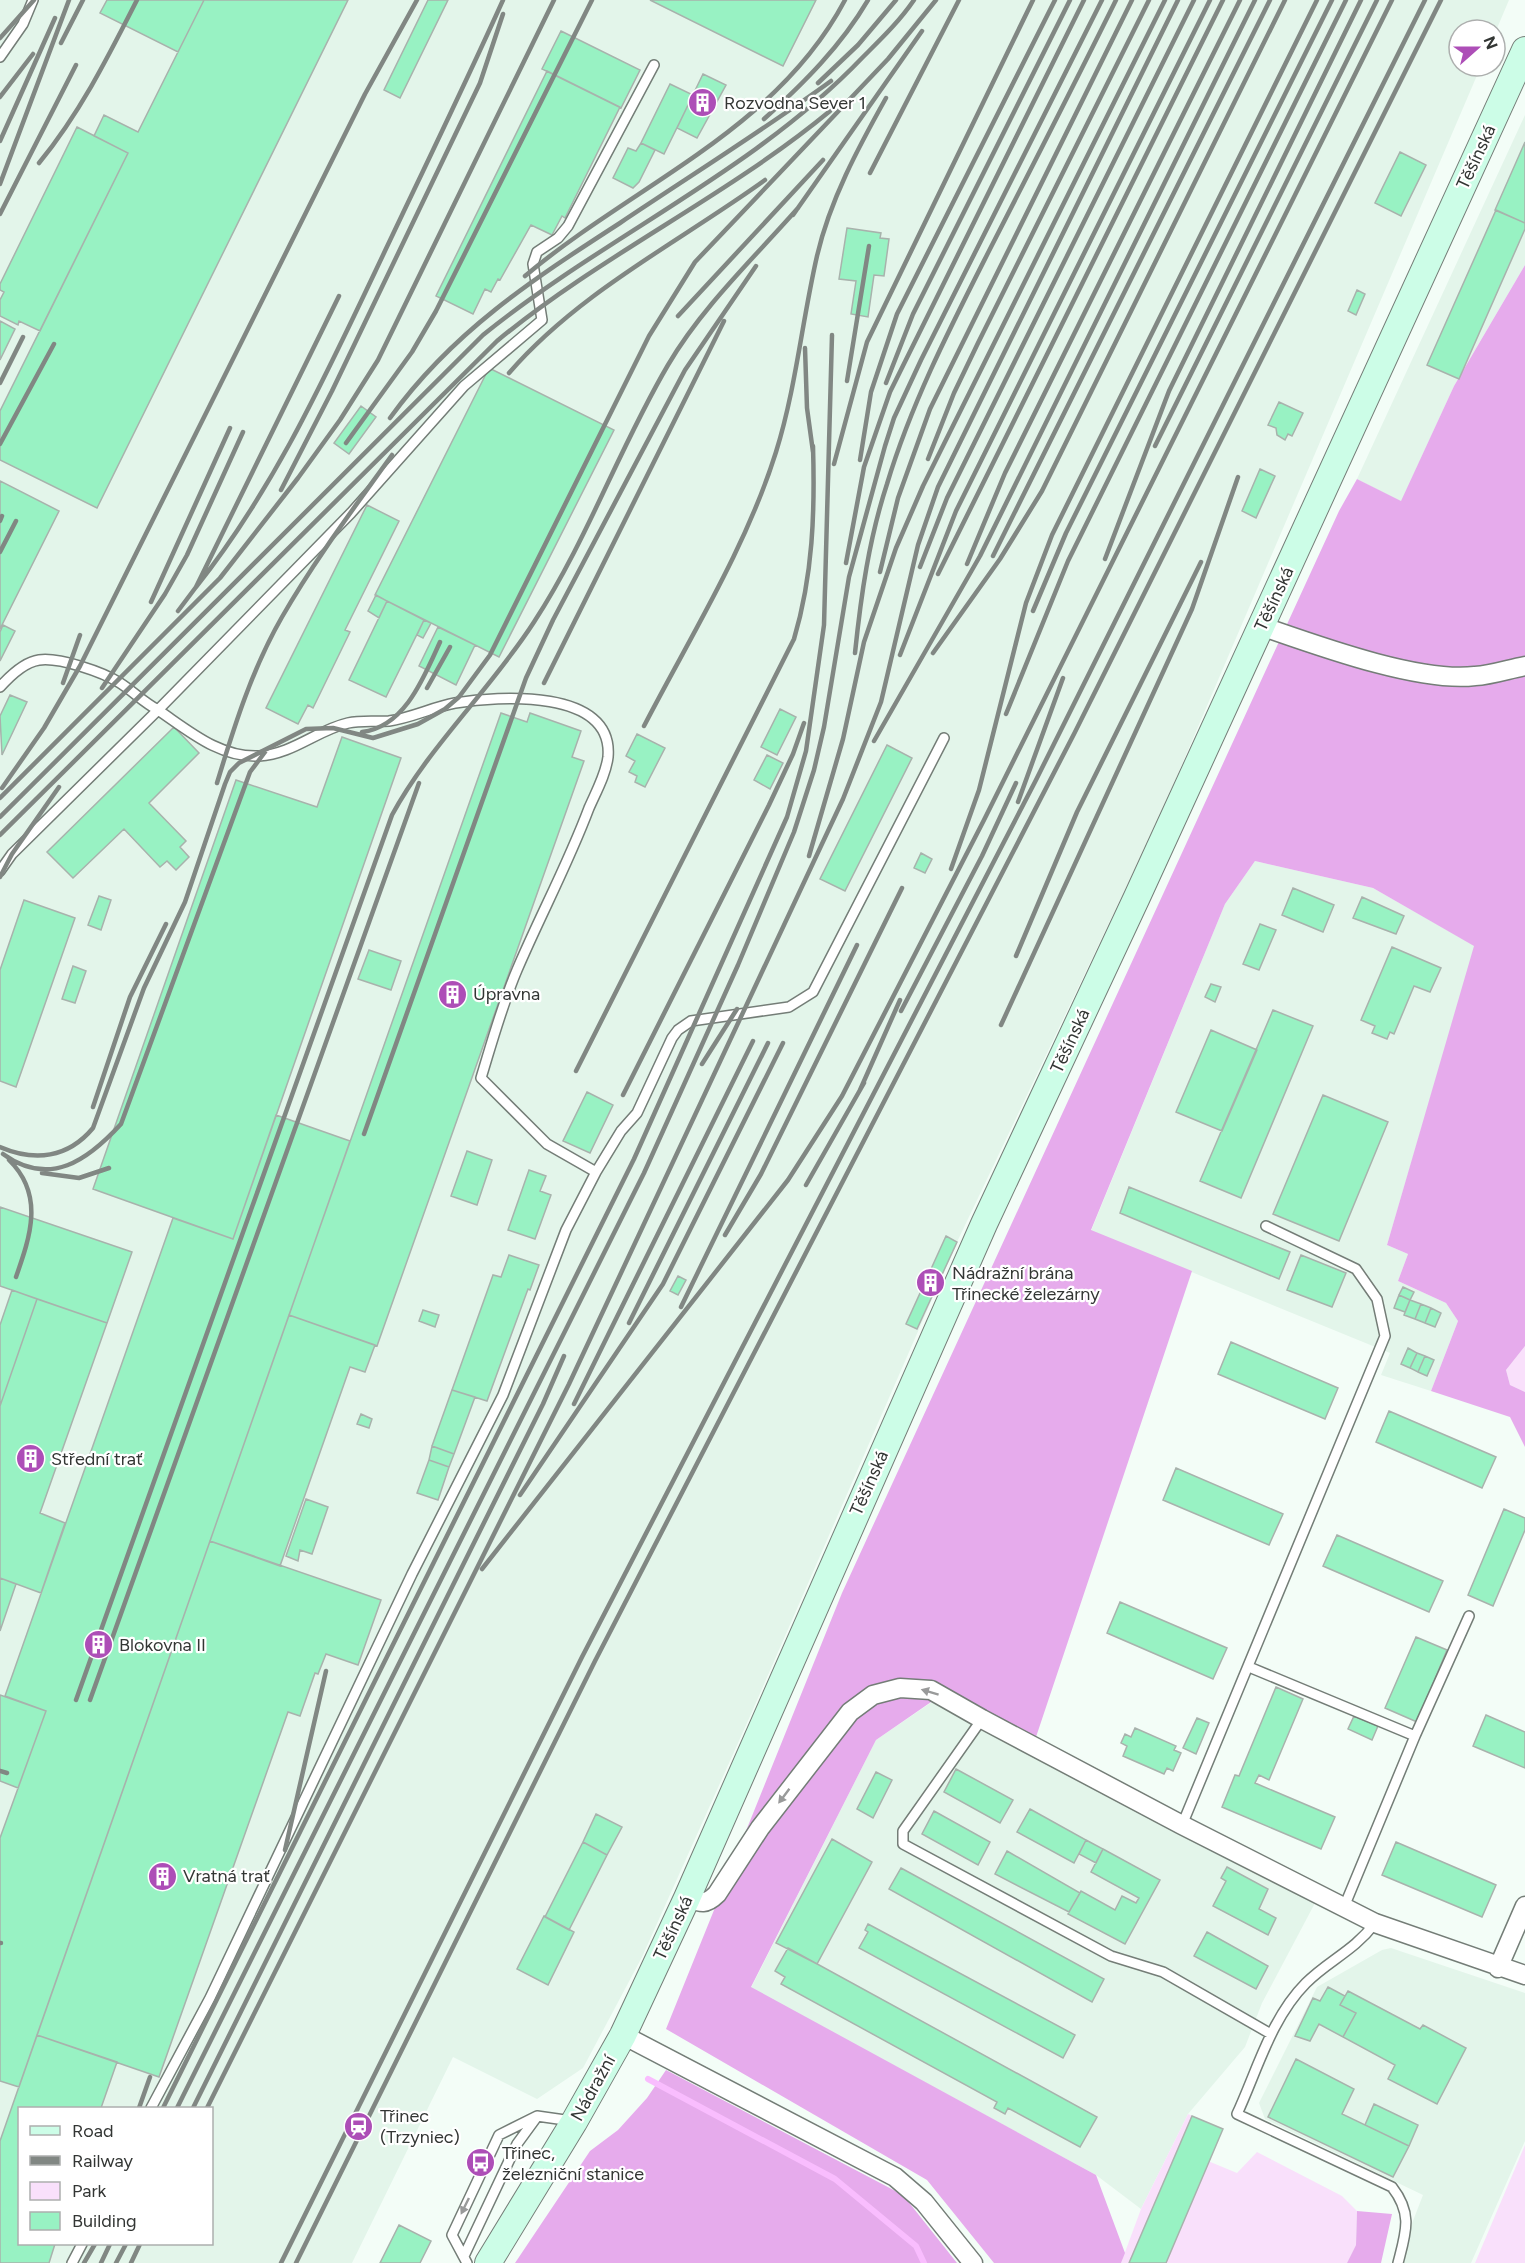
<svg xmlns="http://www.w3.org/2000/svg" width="1525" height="2263" viewBox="0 0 1525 2263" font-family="Figtree,sans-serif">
  <rect width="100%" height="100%" fill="#f3fdf7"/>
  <!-- built -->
  <path fill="#e3f5ea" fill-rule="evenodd" d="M0,0H1509L1495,33V30H1459V66H1481L1159,818L957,1242L751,1714L642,1957L583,2068L537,2099L453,2057L352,2263H0ZM20,2108H212V2244H20Z
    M1525,115V265L1454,386L1401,502L1357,479Z
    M1255,861L1373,888L1475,946L1387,1245L1408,1254L1398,1281L1446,1303L1458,1321L1431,1391L1381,1375L1390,1353L1091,1231L1225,904Z
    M932,1702L1315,1903L1262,2003L1245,2047L1188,2114L1141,2209L1096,2175L751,1988L876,1740Z
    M1391,1948L1525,1993V2141L1471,2263H1403L1411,2226L1423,2195L1265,2119L1259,2103L1317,1987L1382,1950Z"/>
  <!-- green -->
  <path fill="#f9e0fb" d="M1525,1346V1392L1510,1385L1506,1370Z
    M1188,2114L1221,2129L1208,2161L1237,2173L1257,2152L1342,2196L1357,2211L1356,2245L1347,2263H1121L1141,2209Z
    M1525,2145V2263H1475Z"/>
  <!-- forest -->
  <path fill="#e6abec" d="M1525,265V1346L1506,1370L1510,1385L1525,1392V1447L1510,1417L1431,1391L1458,1321L1446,1303L1398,1281L1408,1254L1387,1245L1474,946L1373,888L1255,861L1225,904L1091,1230L1192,1271L1035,1740L947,1691L876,1740L751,1987L1096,2175L1125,2253L1121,2263H994L927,2180L666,2029L842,1593L1339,511L1357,479L1401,501L1454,386Z
    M666,2070L903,2195L957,2263H515L590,2151L618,2130L647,2098Z
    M1357,2211L1392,2214L1381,2263H1347L1356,2245Z"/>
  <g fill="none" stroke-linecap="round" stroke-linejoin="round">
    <!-- stream -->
    <path stroke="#f9bdfe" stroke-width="6" d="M648,2079L835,2179L916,2246L924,2263"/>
  </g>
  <!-- building -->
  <path fill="#98f2c3" stroke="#a8b2ac" stroke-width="1.5" d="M107,0H204L178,52L100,13Z
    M204,0H348L97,508L0,460V411L128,153L94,136L104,115L138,132Z
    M428,0H448L400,98L384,90Z
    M650,0H816L783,66Z
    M561,31L640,70L621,108L542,69Z
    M547,71L620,107L565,218L562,216L552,235L531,225L500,280L498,279L491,292L485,289L473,314L436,296Z
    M703,74L726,85L697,138L677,128Z
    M670,84L693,95L664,154L641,143Z
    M77,127L128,153L40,331L19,321L18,325L0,316V300L4,292L0,290V284Z
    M1525,142V223L1495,210Z
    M641,143L655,150L639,182L633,188L613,178L628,148L636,151Z
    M1400,152L1426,165L1401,216L1375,203Z
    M1496,210L1525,223V229L1459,379L1427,365Z
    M847,228L881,233L880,238L889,239L884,276L874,275L868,317L851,314L856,281L839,279Z
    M1357,290L1365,294L1356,315L1348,311Z
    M0,321L15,329L0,360Z
    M489,368L614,430L499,657L375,595Z
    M1279,402L1303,413L1292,436L1288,434L1285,440L1277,435L1276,428L1268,425Z
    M361,406L376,417L349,454L334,443Z
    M1260,469L1275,476L1256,518L1242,511Z
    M0,481L59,511L0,629Z
    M367,505L399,521L345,630L350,632L313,708L308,705L298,724L266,708Z
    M376,595L387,601L379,618L368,611Z
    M387,601L424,620L386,697L349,680Z
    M424,620L431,623L423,638L417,635Z
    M3,625L15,631L0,661V632Z
    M438,627L475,645L456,685L419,666Z
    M10,695L27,702L2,755L0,716Z
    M780,709L796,717L777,755L761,747Z
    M501,713L527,722L530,713L581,731L572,757L584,761L377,1346L289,1315Z
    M174,727L199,753L149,803L186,841L180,847L189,857L176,870L167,861L160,867L124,829L73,878L47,852Z
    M637,734L665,748L645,787L635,782L637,776L629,772L635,761L626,756Z
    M342,737L401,758L233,1239L93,1189L236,780L317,807Z
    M887,745L912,758L845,891L820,879Z
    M767,755L783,763L770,789L754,780Z
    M921,853L932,859L925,873L914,868Z
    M1293,888L1334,905L1323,932L1282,915Z
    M99,896L111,900L101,930L88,925Z
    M1362,897L1404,916L1396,934L1353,918Z
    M24,900L75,918L16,1087L0,1081V970Z
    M1260,924L1276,930L1259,970L1243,964Z
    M1392,947L1441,968L1430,992L1414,986L1394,1034L1390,1032L1387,1039L1372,1033L1375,1026L1361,1020Z
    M369,950L401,961L391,990L358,979Z
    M73,966L86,971L75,1003L62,999Z
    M1211,984L1221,987L1215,1002L1205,997Z
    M1273,1010L1313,1026L1241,1198L1200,1181Z
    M1211,1030L1257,1050L1222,1131L1176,1112Z
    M587,1092L613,1105L590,1153L563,1141Z
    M1323,1095L1388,1122L1339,1241L1273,1214Z
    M276,1115L350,1141L19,2087L0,2081V1838L46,1711L5,1696L173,1218L233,1239Z
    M467,1151L492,1160L477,1205L451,1196Z
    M529,1170L546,1176L540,1191L551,1195L535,1239L508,1230Z
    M1129,1187L1290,1252L1279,1279L1120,1213Z
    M0,1207L132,1252L107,1323L0,1286Z
    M946,1236L957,1242L917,1329L906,1324Z
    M509,1255L539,1265L530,1290L528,1289L487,1401L452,1390L493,1275L501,1277Z
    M1301,1255L1346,1273L1332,1307L1287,1290Z
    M678,1276L686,1280L678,1295L670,1291Z
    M1403,1287L1414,1292L1410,1300L1399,1295Z
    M12,1290L37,1299L0,1406V1325Z
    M1399,1295L1410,1300L1405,1312L1394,1308Z
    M37,1299L107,1323L40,1513L65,1523L41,1593L0,1578V1406Z
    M1410,1300L1421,1304L1415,1319L1404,1315Z
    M1421,1304L1431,1308L1425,1323L1415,1319Z
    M1431,1308L1441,1313L1435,1327L1425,1323Z
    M423,1310L439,1315L435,1327L419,1321Z
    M289,1315L375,1345L365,1372L350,1367L280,1566L210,1541Z
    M1231,1342L1338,1388L1325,1419L1218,1374Z
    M1408,1348L1417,1353L1410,1368L1401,1364Z
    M1417,1353L1425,1356L1418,1372L1410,1368Z
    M1425,1356L1434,1360L1427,1376L1418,1372Z
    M452,1390L475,1397L454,1454L432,1446Z
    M1389,1411L1496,1457L1482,1488L1376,1442Z
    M361,1414L372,1419L369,1428L357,1424Z
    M432,1446L454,1454L449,1467L429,1460Z
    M429,1460L449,1467L438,1500L417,1493Z
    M1176,1468L1283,1514L1269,1545L1163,1500Z
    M306,1499L328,1507L312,1554L300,1550L298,1561L286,1556Z
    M1504,1509L1525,1518V1530L1493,1606L1468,1595Z
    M1337,1535L1443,1581L1429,1612L1323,1566Z
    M210,1541L381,1600L358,1665L326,1654L318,1674L315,1673L300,1716L288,1712L159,2077L37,2035Z
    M0,1578L16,1584L0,1631Z
    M1120,1602L1227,1648L1213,1679L1107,1633Z
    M1416,1637L1447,1650L1417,1722L1385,1708Z
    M1276,1687L1303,1699L1269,1780L1259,1775L1255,1783L1335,1817L1321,1849L1222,1807L1235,1775L1239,1776Z
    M0,1695L46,1711L18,1788L0,1781Z
    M1486,1715L1525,1732V1768L1473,1746Z
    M1354,1716L1378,1726L1372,1740L1348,1729Z
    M1197,1718L1209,1723L1196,1754L1183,1748Z
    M1135,1728L1176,1746L1174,1750L1181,1753L1173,1771L1167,1768L1164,1774L1123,1756L1127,1746L1121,1743L1125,1734L1131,1737Z
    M956,1769L1013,1800L1000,1823L944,1792Z
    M876,1772L892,1780L873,1818L857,1809Z
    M1030,1809L1086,1840L1074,1863L1017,1832Z
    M934,1811L990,1842L978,1865L922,1834Z
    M596,1814L622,1827L607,1855L583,1842Z
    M832,1839L872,1862L817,1964L776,1943Z
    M1086,1840L1103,1849L1096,1863L1079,1854Z
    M583,1842L607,1855L569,1930L545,1917Z
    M1396,1842L1496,1885L1482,1917L1382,1875Z
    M1103,1849L1160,1880L1125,1944L1068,1914L1081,1891L1115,1910L1122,1896L1136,1903L1139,1898L1091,1872Z
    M1007,1851L1080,1893L1069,1912L995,1874Z
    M1227,1867L1268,1889L1259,1909L1276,1918L1268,1935L1213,1906L1226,1881L1221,1878Z
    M901,1868L1104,1979L1092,2002L889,1889Z
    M544,1916L574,1932L548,1985L517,1969Z
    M868,1924L1075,2035L1063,2058L859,1948L868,1932L865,1930Z
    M1207,1932L1268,1966L1256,1989L1194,1956Z
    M788,1948L1097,2117L1080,2147L1008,2108L1005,2114L994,2108L997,2102L781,1984L785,1977L775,1971Z
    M1328,1987L1345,1996L1340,2005L1356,2013L1343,2037L1319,2024L1310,2041L1295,2036L1313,1998L1320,2001Z
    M1348,1991L1420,2029L1423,2025L1466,2048L1437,2104L1388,2079L1395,2065L1343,2037L1356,2013L1340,2005Z
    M37,2035L117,2062L101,2108H20V2244H55L49,2263H0V2141Z
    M1296,2059L1354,2089L1342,2114L1409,2146L1393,2177L1268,2117Z
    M1374,2104L1418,2125L1409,2146L1365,2125Z
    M1192,2116L1223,2129L1166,2263H1129Z
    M399,2225L431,2241L420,2263H380Z"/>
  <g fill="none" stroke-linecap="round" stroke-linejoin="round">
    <defs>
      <path id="service" d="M0,57L23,24L33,0
        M0,687C9,677 25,662 39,660C59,657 103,672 120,683C134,692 143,702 158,710L12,854L0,871
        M596,1172L547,1144L481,1078C492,1042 502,1005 517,970C540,916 568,864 589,808C596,792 606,774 608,757C614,688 498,696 455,703C433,707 411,718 389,721C376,722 361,720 348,723C317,730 293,754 259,756C220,758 189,731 158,710L351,513L464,386L542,320L533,264L537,252L558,238L568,226L654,65
        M1249,1667L1415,1736
        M982,1719L903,1831V1844L1111,1956L1163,1972L1271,2034
        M1182,1825L1385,1336L1377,1299L1356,1269L1266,1226
        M1344,1907L1415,1736L1469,1616
        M1375,1923C1354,1951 1329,1960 1306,1983C1271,2018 1257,2071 1237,2114L1392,2187C1413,2214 1406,2232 1398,2263
        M151,2108L210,1998L412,1574L503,1395L566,1230L596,1172L621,1131L637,1113L672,1038L678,1030L691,1021L789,1007L813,992L944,738
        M464,2256L517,2144L536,2118
        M72,2263L82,2244
        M467,2263L452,2235L499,2135L537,2116L572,2121"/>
      <path id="minor" d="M1261,626C1316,645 1419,683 1475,676C1492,675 1509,669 1525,666
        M687,1898C701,1903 706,1905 717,1894L760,1828L850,1712L873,1695L900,1688L931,1690L982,1719L1182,1825L1375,1923L1525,1975
        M1498,1968L1525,1906
        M623,2035L895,2177L924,2202L973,2263"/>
      <path id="secondary" d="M488,2263L574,2122L623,2035L687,1898L984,1224L1137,897L1525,50"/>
    </defs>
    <!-- service casing -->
    <use href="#service" stroke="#747d77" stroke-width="12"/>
    <!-- minor casing -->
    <use href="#minor" stroke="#747d77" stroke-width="21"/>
    <!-- secondary casing -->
    <use href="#secondary" stroke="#747d77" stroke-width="28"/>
    <!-- service -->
    <use href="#service" stroke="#fff" stroke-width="9"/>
    <!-- minor -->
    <use href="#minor" stroke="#fff" stroke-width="18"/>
    <!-- secondary -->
    <use href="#secondary" stroke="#ccfde7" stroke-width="26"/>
    <!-- rail -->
    <path stroke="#818783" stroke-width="4.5" d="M0,38L34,0
      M61,43L83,0
      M818,83L858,45L896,0
      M0,97L33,54
      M764,119C804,83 841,46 868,0
      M0,141L55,18
      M39,163C80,113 108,57 137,0
      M870,173L959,0
      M0,184L69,0
      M0,214L76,65
      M793,215L922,31
      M525,276C634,184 776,131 845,0
      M678,316L823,160
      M805,348L807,408L813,452
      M509,373C579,292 679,242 765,180
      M847,381L869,246
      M0,383L23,337
      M886,383L913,314L1070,0
      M390,418C452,332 532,280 620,223C690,176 762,131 831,81
      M346,443L412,352L436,311L592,0
      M0,444L54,344
      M1155,446L1377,0
      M928,459L954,393L978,343L1149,0
      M860,460L871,392L897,314L1055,0
      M834,464L867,342L1033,0
      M281,490L332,391L480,83L503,14
      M0,521L2,516
      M0,552L16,521
      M993,556L1270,0
      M1105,559L1169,391L1361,0
      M846,563L864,467L890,392L1084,0
      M967,564L1005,473L1240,0
      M920,567L947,498L1194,0
      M880,572L898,498L930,409L1132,0
      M938,574L1223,0
      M196,587C272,492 323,381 375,272C418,181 462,91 503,0
      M151,602L230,428
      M178,611L196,587L339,296
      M1033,611L1066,533L1332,0
      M855,653C861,595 869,539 887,484C912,401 952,324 991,247C1033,165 1075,83 1116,0
      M933,653L1000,559L1042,491L1285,0
      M900,655L956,511L1210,0
      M63,683L80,635
      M544,683L724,321
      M102,688L165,594L187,555L243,432
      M427,688L450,647
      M1006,714L1068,561L1346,0
      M644,726C690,637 746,548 776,452C796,388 802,321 817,256C830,200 858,148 886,98
      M362,732C405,727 424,677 440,642
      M874,741L980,556L1255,0
      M217,783C234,727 252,669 282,617C314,561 354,508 392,455
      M2,788L44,728L80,666L365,94L417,0
      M0,798L220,578L298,478L340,420L378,360L554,0
      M1018,802L1063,678
      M0,817L483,335C605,236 753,172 862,58C880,40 899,22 914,0
      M0,835L497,341C601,255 726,197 830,111
      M809,856L843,739L864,642L896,548L923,486L1165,0
      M951,869L979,790L1026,603L1052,535L1317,0
      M0,877L12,854L59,787
      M1016,956L1077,812L1201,562
      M901,1011L982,856L1016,783
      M1001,1025L1192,609L1238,477
      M702,1064L737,1009
      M576,1071L794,639C813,575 815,512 813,446
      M860,1090L900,1000
      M623,1095L769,805L793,754L804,723
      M93,1107L130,997L166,924
      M364,1134L526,678L553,620L685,370L756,266
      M0,1147C35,1162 68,1158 93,1128L144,988L185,902L225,784L230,772L239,763L306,729L333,728L373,738L418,724L445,709L459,697L490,655L649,336L695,262L888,59L936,0
      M3,1154C50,1188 88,1160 121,1124L250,772L265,752
      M9,1160C45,1195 30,1237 16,1277
      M42,1173L79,1178L109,1168
      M806,1185L864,1083
      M725,1235L761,1174L902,888
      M681,1307L857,945
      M629,1323L768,1043
      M574,1404L753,1041
      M520,1495L663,1284L783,1043
      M482,1569L788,1180L842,1096L984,820L1392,0
      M76,1700L392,815C430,745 491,689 534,622C587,541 619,448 668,365C702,307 754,258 798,208
      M90,1700L419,783
      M0,1771L7,1773
      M285,1850L326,1671
      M0,1943H1
      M139,2108L150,2077
      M163,2108L634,1159L787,817L806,751L824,625L832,335
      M177,2108L644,1173L738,965L794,832L814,770L824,727L849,577L885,446L894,418L921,360L1102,0
      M193,2108L543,1404L564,1356
      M207,2108L569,1384L843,799L881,702L918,545L938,487L1178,0
      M84,2263L95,2244
      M101,2263L110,2244
      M116,2263L126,2244
      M131,2263L140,2244
      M281,2263L582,1657L1036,780L1425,0
      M296,2263L595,1661L1074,734L1441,0"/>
  </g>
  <!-- one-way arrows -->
  <defs><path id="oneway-solid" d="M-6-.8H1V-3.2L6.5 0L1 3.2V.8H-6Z" transform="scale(1.5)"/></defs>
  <g fill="#999a9a">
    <use href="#oneway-solid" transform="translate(930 1692) rotate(-163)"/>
    <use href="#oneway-solid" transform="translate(784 1796) rotate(127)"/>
    <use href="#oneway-solid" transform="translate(465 2206) rotate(116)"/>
  </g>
  <!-- icons -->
  <defs>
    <symbol id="building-disc" viewBox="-11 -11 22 22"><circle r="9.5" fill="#ad4eb7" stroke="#fff"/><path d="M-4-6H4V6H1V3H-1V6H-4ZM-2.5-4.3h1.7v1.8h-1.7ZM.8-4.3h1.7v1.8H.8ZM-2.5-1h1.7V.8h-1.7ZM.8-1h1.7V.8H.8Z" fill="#fff"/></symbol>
    <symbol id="station-disc" viewBox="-11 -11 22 22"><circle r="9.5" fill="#ad4eb7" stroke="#fff"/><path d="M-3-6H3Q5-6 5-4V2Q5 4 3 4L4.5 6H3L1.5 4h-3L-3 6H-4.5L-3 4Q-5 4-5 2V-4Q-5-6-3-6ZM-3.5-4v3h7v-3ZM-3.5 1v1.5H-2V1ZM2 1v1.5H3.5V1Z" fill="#fff"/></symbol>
    <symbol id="bus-disc" viewBox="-11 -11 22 22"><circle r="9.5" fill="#ad4eb7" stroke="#fff"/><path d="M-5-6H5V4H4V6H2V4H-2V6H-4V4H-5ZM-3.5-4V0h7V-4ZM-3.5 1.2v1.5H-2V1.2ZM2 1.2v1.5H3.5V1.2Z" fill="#fff"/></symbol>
  </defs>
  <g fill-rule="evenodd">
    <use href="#building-disc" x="686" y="86" width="33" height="33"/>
    <use href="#building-disc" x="436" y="978" width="33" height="33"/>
    <use href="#building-disc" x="914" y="1266" width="33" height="33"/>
    <use href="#building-disc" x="14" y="1442" width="33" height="33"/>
    <use href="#building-disc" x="82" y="1628" width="33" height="33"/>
    <use href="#building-disc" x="146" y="1860" width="33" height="33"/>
    <use href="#station-disc" x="342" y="2110" width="33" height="33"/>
    <use href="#bus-disc" x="464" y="2146" width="33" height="33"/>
  </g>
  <g text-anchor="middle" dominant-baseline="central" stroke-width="4.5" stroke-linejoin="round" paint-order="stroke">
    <!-- poi labels -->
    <g font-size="18" fill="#333634" stroke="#fff" text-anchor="start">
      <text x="724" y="103">Rozvodna Sever 1</text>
      <text x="473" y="994">Úpravna</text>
      <text x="952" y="1273">Nádražní brána<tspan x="952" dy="21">Třinecké železárny</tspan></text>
      <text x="51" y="1459">Střední trať</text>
      <text x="119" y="1645">Blokovna II</text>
      <text x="183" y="1876">Vratná trať</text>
      <text x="380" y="2116">Třinec<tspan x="380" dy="21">(Trzyniec)</tspan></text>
      <text x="502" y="2153">Třinec,<tspan x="502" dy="21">železniční stanice</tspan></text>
    </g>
    <!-- street labels -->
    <g font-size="18" fill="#333634" stroke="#fff">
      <text transform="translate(1476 157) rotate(-65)">Těšínská</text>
      <text transform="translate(1274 599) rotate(-65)">Těšínská</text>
      <text transform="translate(1070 1041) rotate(-65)">Těšínská</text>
      <text transform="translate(869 1483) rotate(-66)">Těšínská</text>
      <text transform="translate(673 1928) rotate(-65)">Těšínská</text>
      <text transform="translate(593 2088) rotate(-61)">Nádražní</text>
    </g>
  </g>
  <!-- legend -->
  <rect x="18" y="2107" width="195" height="138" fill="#ffffff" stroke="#adafae" stroke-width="1.5"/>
  <rect x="30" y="2126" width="30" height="9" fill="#ccfde7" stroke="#adafae" stroke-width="1.5"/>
  <text x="72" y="2137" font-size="18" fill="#333634">Road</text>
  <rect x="30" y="2156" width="30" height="9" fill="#818783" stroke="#adafae" stroke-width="1.5"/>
  <text x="72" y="2167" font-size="18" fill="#333634">Railway</text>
  <rect x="30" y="2182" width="30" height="18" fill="#f9e0fb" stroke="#adafae" stroke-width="1.5"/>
  <text x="72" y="2197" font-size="18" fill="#333634">Park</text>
  <rect x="30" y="2212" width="30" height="18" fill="#98f2c3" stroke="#adafae" stroke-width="1.5"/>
  <text x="72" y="2227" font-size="18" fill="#333634">Building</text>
  <!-- north arrow -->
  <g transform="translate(1477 48) rotate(69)"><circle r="28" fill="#ffffff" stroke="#adafae" stroke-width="1.5"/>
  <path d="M0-4.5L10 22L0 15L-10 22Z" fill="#ad4eb7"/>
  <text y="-9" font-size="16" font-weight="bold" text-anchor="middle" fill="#333634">N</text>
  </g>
</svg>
